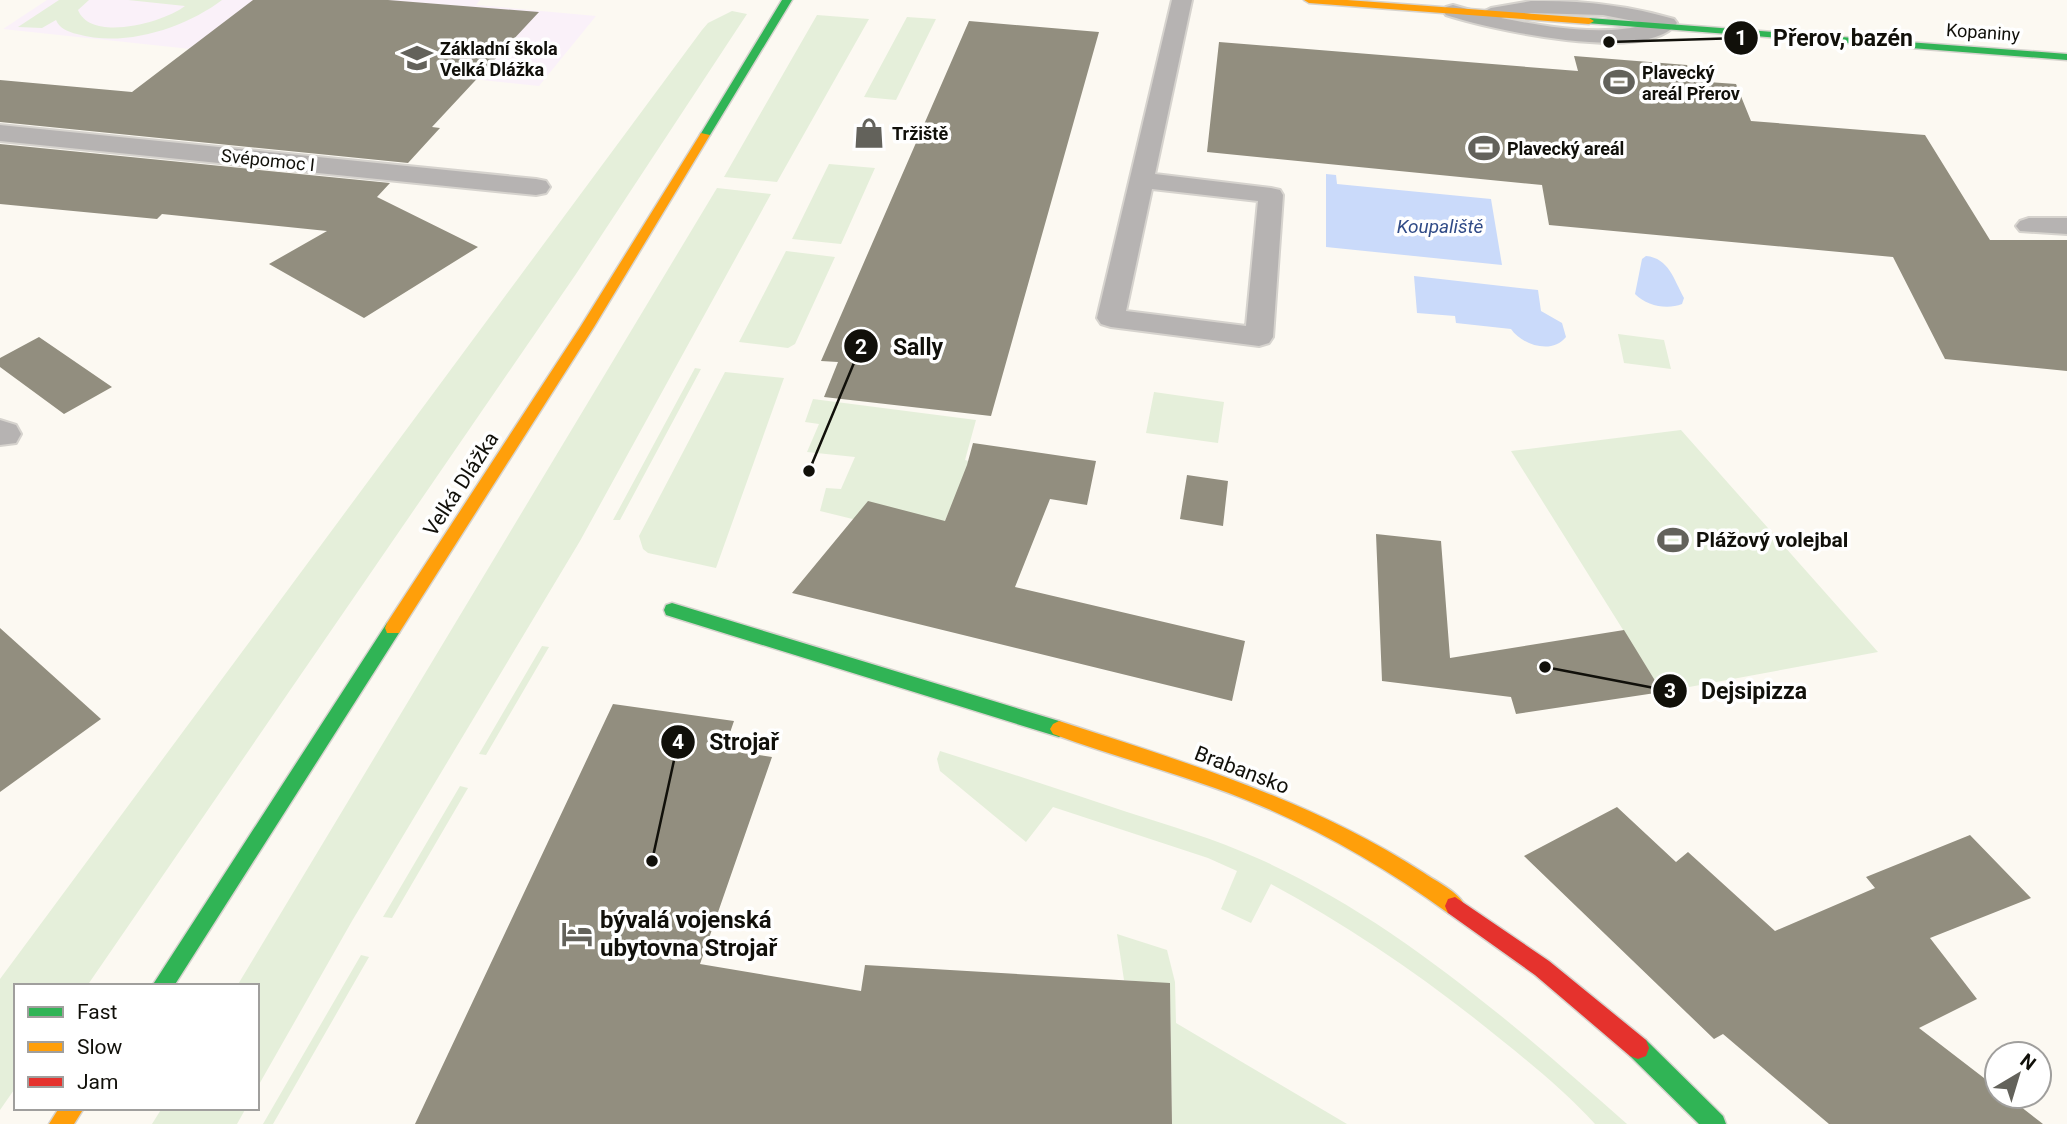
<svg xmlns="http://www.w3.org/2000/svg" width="2067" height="1124" viewBox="0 0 2067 1124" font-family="Roboto,sans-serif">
  <rect width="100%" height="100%" fill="#fcf9f2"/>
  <!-- education -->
  <path fill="#faf1f9" d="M47,0H480L476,5L596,16L539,86L3,29Z"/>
  <!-- green -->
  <path fill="#e5efda" d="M59,0H89L78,10C91,43 165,22 185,6L128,0H222C185,28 124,48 77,34C68,32 59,28 56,20L42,28L18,27Z
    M732,11L747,14L576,274L87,986H16V1087L0,1110V979L702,30L708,23Z
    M817,15L869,19L777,182L724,177Z
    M907,17L936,19L896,100L864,97Z
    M829,164L875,168L841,244L792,239Z
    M717,188L771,194L580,541L352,921L257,1088V986H237Z
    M786,251L835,257L795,344L788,348L739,342Z
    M1618,334L1664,340L1671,369L1624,363Z
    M695,368L701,369L620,520H613Z
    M725,372L784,378L716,568L648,553L643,549L639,536Z
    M1154,392L1224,402L1218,443L1146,433Z
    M813,399L976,420L965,460L997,469L954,500L940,532L877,525L820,511L826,488L841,489L855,457L807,452L819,424L805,422Z
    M1681,430L1878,652L1662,692L1511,451Z
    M542,646L549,647L486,755L479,754Z
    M940,751C1003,771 1065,791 1127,812C1171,826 1215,839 1257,858C1393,918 1516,1026 1627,1124H1595C1568,1094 1535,1067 1504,1042C1431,982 1354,929 1271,884L1251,923L1221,909L1237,871L1208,858L1053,807L1026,842L940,771L937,759Z
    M460,786L468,788L392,918L383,917Z
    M1117,934L1167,950L1175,982L1176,1023L1347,1124H1172L1170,984L1124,980Z
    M361,955L369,957L273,1124H263Z
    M162,1108H246L237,1124H152Z"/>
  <!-- water -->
  <path fill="#cadafa" d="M1326,174L1336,175L1337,184L1491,199L1502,265L1326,247Z
    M1646,256C1669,258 1674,280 1684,298L1682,304C1667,310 1647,306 1635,294L1642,259Z
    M1414,276L1538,290L1541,311L1562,323L1566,337C1552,355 1522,345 1511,329L1456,323L1455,316L1417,313Z"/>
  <!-- building -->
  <path fill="#928e7f" d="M253,0H388L539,12L432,127L440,128L408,163L0,122V80L132,92Z
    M969,21L1099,32L991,416L824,397L838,362L821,361Z
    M1219,42L1578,71L1574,56L1687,65L1694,81L1736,84L1751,121L1925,135L1990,240H2067V371L1945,359L1893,257L1549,225L1542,185L1207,152Z
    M0,144L390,183L377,197L478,247L364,318L269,264L327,231L162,214L157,219L0,204Z
    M39,337L112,387L64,414L0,367V358Z
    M973,443L1096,461L1087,505L1050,499L1015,587L1245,641L1232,701L792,593L868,501L945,521L967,465Z
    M1187,475L1228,481L1223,526L1180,519Z
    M1376,534L1441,541L1450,658L1624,630L1662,692L1516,714L1511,697L1382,681Z
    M0,628L101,719L0,792Z
    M613,704L734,721L724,750L772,757L700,964L861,991L865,965L1170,983L1172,1124H415Z
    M1617,807L1676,862L1688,852L1775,931L1875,888L1866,877L1970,835L2031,898L1930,938L1977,999L1919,1028L1997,1088V1096H2007L2043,1124H1829L1723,1034L1714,1039L1524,856Z"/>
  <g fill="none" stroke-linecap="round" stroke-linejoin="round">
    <defs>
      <path id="lane" d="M1172,0H1192L1155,174L1271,188L1280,190L1283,195L1273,337L1269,343L1259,346L1111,327L1101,324L1097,318ZM1152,189L1258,201L1246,326L1126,311Z
        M1531,1C1580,0 1627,5 1674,19L1677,23C1647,65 1489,29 1446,15L1443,11L1446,7L1453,5L1481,13L1491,8ZM1531,13L1603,15L1649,24C1602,37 1548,27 1501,18Z
        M2029,218H2067V234L2020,231L2016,226L2020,221Z"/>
      <path id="street" d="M0,125L536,179L546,181L550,187L546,193L536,195L0,141Z
        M0,420L16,425L21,434L16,443L0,445Z"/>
      <path id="fast" d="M782,0H792L710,135L701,137L700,135Z
        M1589,18L2067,54V60L1586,23L1584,21Z
        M672,603L1059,721L1065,724L1068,729L1065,734L1059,737L666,615L664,610L666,605Z
        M393,621L399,623L401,628L399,633L174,986H152L387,623Z
        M1638,1037L1646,1040L1723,1116L1726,1124H1699L1630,1056L1627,1048L1630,1040Z"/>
      <path id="slow" d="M1304,0H1347L1589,18L1594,21L1589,24L1309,3Z
        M701,133L710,135L594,327L399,633H387L385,628L387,623L581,326Z
        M1059,721C1187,763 1309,799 1424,873C1437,882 1459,892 1465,906L1462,913L1455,915L1448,913C1389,870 1326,833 1259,805C1192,777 1121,759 1053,734L1050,729L1053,724Z
        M59,1108H84L74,1124H49Z"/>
      <path id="jam" d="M1455,897L1549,961L1646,1040L1649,1048L1646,1056L1638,1059L1630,1056L1535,975L1448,913L1445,906L1448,899Z"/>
    </defs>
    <!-- lane casing -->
    <use href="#lane" stroke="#d6d3ce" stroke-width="4"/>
    <!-- street casing -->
    <use href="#street" stroke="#d6d3ce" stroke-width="4"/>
    <!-- fast casing -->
    <use href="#fast" stroke="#d6d3ce" stroke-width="3"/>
    <!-- slow casing -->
    <use href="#slow" stroke="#d6d3ce" stroke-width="3"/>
    <!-- jam casing -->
    <use href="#jam" stroke="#d6d3ce" stroke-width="3"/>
    <!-- lane -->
    <use href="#lane" fill="#b6b3b2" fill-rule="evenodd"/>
    <!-- street -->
    <use href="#street" fill="#b6b3b2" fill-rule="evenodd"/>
    <!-- fast -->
    <use href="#fast" fill="#30b455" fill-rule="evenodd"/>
    <!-- slow -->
    <use href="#slow" fill="#ff9f0a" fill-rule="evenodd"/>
    <!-- jam -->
    <use href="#jam" fill="#e5322d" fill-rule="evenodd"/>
  </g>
  <!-- icons -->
  <defs>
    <symbol id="school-bare" viewBox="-9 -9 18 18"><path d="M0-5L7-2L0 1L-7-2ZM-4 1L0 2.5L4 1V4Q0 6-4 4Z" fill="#63625b" stroke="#fff" stroke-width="2.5" paint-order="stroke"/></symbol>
    <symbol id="stadium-bare" viewBox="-9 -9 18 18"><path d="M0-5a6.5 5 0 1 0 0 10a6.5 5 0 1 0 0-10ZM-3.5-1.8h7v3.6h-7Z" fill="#63625b" stroke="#fff" stroke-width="2.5" paint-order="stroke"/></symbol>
    <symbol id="shop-bare" viewBox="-9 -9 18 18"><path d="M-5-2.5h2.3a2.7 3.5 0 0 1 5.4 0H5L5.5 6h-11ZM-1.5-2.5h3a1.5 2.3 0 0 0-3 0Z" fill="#63625b" stroke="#fff" stroke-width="2.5" paint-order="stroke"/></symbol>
    <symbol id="hotel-bare" viewBox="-9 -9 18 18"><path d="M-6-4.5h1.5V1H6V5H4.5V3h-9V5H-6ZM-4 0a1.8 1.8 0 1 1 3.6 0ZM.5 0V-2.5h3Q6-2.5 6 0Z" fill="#63625b" stroke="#fff" stroke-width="2.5" paint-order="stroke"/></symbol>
  </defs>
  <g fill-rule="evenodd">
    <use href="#school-bare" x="395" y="36" width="44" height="44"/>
    <use href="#stadium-bare" x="1597" y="60" width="44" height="44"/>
    <use href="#shop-bare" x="847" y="111" width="44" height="44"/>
    <use href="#stadium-bare" x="1462" y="126" width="44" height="44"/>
    <use href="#stadium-bare" x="1651" y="518" width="44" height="44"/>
    <use href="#hotel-bare" x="555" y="912" width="44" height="44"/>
  </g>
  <g text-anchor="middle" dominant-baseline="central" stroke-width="7" stroke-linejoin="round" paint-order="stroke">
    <!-- far-street labels -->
    <g font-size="18" fill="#11100a" stroke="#fff">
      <text transform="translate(1983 32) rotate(4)">Kopaniny</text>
      <text transform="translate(268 160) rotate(6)">Svépomoc I</text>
    </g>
    <!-- far-poi labels -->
    <g font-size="18" font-weight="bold" fill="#11100a" stroke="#fff" text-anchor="start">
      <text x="440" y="48">Základní škola<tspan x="440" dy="21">Velká Dlážka</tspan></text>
      <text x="1642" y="72">Plavecký<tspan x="1642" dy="21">areál Přerov</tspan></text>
      <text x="892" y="133">Tržiště</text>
      <text x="1507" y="148">Plavecký areál</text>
    </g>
    <!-- far-water labels -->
    <g font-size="19" font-style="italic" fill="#304b87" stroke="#fff">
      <text x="1440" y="226">Koupaliště</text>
    </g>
    <!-- street labels -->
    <g font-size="21" fill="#11100a" stroke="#fff">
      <text transform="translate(461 484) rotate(-57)">Velká Dlážka</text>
      <text transform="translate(1242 770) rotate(21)">Brabansko</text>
    </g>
    <!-- poi labels -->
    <g font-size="21" font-weight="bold" fill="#11100a" stroke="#fff" text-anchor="start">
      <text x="1696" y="540">Plážový volejbal</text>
    </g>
    <!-- near-poi labels -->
    <g font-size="24" font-weight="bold" fill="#11100a" stroke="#fff" text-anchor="start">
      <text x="600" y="920">bývalá vojenská<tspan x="600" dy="28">ubytovna Strojař</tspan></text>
    </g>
  </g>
  <!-- callouts -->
  <path fill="none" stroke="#11100a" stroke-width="2.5" d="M1609 42L1741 38M809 471L861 346M1545 667L1670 691M652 861L678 742"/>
  <g fill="#11100a" stroke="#fff" stroke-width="2.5">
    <circle cx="1609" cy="42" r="7"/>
    <circle cx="809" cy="471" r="7"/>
    <circle cx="1545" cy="667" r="7"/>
    <circle cx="652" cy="861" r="7"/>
    <circle cx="1741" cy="38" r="18"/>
    <circle cx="861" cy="346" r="18"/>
    <circle cx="1670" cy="691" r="18"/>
    <circle cx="678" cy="742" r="18"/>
  </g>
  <g font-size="21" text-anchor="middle" font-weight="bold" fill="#fff">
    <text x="1741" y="45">1</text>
    <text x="861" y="354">2</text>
    <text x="1670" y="698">3</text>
    <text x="678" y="749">4</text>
  </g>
  <g font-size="23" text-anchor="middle" font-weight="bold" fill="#11100a" stroke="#fff" stroke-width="7" stroke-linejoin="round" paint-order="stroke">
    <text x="1843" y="46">Přerov, bazén</text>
    <text x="918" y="355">Sally</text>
    <text x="1754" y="699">Dejsipizza</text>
    <text x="744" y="750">Strojař</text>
  </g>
  <!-- legend -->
  <rect x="14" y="984" width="245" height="126" fill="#ffffff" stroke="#a09f9d" stroke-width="2"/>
  <rect x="28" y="1007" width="35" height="10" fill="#30b455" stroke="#a09f9d" stroke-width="2"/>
  <text x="77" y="1019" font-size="21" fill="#11100a">Fast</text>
  <rect x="28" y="1042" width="35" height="10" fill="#ff9f0a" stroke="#a09f9d" stroke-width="2"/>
  <text x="77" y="1054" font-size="21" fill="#11100a">Slow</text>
  <rect x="28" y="1077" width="35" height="10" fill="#e5322d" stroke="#a09f9d" stroke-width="2"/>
  <text x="77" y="1089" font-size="21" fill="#11100a">Jam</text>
  <!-- north arrow -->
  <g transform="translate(2018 1075) rotate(38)"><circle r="33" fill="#ffffff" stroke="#a09f9d" stroke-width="2"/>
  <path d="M0-5L12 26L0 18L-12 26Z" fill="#63625b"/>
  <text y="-10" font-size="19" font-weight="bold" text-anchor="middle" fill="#11100a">N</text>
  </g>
</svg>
